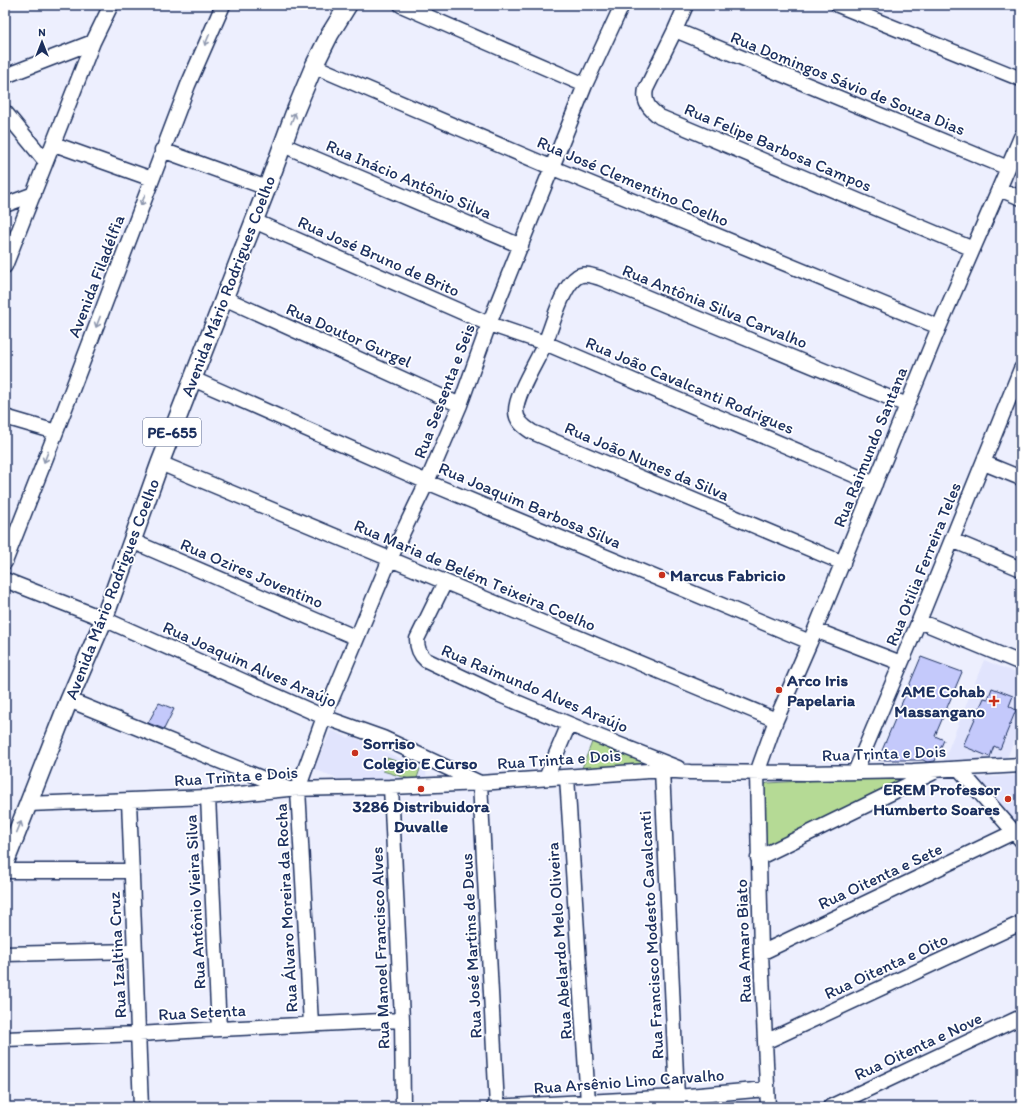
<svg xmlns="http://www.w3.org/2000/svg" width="1026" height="1112" viewBox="0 0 1026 1112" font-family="Itim,sans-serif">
  <rect width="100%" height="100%" fill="#edeffe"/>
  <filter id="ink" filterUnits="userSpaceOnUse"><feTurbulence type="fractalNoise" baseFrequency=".025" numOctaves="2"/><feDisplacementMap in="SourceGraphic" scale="8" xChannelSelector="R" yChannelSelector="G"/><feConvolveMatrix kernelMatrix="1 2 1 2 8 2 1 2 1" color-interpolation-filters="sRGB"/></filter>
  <g filter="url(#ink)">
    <!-- built -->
    <path fill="#e1e4fd" d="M984,660L1021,675V726L1005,762L942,765Z
      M331,730L349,738L350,736L426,770L427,782L334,784L336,778L314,769Z
      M1021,775V828L975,778Z"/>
    <!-- green -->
    <path fill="#b5da95" stroke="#68847a" d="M594,737L664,766L580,773Z
      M387,758L420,769L416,781L383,771Z
      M907,775L908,778L770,845L766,843L764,787L765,784L768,783Z"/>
    <!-- building -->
    <path fill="#c4c9fb" stroke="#1b2f5e" d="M921,657L962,672L935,736L944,740L935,761L927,762L923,760H878Z
      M992,688L1013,696L1009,706L1016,710L1000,749L994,746L990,757L963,746L984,698L988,699Z
      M159,703L174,709L164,729L148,723Z"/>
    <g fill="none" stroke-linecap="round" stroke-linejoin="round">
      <defs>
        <path id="minor" d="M401,5L585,85
          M686,5L675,30L646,89C643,102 649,109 660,117L973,249
          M838,5L1021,79
          M675,30L1008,168
          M314,66L553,168L939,327
          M5,76L93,42
          M5,112L46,162
          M54,144L152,179
          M283,145L521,246
          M162,150L267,188
          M999,189L1021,198
          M5,205L34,194
          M254,221L489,324L545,343L875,484
          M5,266L93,42L111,5
          M224,298L460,405
          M193,379L427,482L810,642
          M5,417L56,432
          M160,463L776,720
          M984,463L1021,478
          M952,540L1021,569
          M132,541L357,638
          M5,562L56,432L188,85L223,5
          M843,563L532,432C524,427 516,421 516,411C516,393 538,360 545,343C552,327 556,309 564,294C567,288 571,281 577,277C584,272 593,276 600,278L907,405
          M5,580L104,619L324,717L383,738L478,782
          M445,582L417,639C417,648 419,654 426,660L500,695L600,737L678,768
          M919,621L1021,663
          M815,630L901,663
          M69,700L286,788
          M959,769L1021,840
          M662,770L677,1097
          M855,772L919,621L1021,369
          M567,777L588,1102
          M546,778L569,724
          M480,783L497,1107
          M391,787L402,1020L403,1107
          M208,797L219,1029
          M129,801L141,1107
          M28,804L208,797L288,789L391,787L480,783L662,770L690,772L807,773L913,771L1021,765
          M758,858L932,773
          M5,871H131
          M761,953L1014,832
          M5,954L134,951
          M311,1024L298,789L324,717L390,559L427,482L460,405L489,324L585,85L622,5
          M5,1039L139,1034L219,1029L402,1020
          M765,1042L1021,923
          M494,1107L677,1097L767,1089
          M768,1107L761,953L757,773L776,720L810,642L939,327L999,189L1021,137
          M830,1107L1021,1017"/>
        <path id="major" d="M5,863L69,700L104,619L160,463L267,188L294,114L314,66L330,34L348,5"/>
      </defs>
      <!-- minor casing -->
      <use href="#minor" stroke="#1b2f5e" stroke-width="17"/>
      <!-- major casing -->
      <use href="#major" stroke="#1b2f5e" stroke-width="20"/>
      <!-- minor -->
      <use href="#minor" stroke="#fff" stroke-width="14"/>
      <!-- major -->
      <use href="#major" stroke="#fff" stroke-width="17"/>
    </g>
    <!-- one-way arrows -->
    <defs><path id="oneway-shaft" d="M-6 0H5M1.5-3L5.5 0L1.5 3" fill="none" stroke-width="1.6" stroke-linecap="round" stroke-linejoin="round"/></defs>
    <g stroke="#8d97ae">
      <use href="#oneway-shaft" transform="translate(207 40) rotate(113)"/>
      <use href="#oneway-shaft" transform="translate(293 118) rotate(-69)"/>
      <use href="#oneway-shaft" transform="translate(143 200) rotate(111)"/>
      <use href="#oneway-shaft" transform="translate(98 322) rotate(111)"/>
      <use href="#oneway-shaft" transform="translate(46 457) rotate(111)"/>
      <use href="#oneway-shaft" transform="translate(19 827) rotate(-68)"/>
    </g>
  </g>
  <!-- markers -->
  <g fill="#c8321e" stroke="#fff" stroke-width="1.5">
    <circle cx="662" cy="575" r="4"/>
    <circle cx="779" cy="690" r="4"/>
    <path d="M992 695h4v4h4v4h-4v4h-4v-4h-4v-4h4z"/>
    <circle cx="355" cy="753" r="4"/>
    <circle cx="421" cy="789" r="4"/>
    <circle cx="1008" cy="799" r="4"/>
  </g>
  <g text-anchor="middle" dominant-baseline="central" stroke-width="3.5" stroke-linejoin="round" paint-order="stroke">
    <!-- shield labels -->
    <rect fill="#fff" stroke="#5f6d8e" stroke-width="1" x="143" y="418" width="58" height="28" rx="3"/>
    <g font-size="16" font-weight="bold" fill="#1b2f5e">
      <text x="172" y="432">PE-655</text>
    </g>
    <!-- street labels -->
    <g font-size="17" fill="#1b2f5e" stroke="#fff">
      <text transform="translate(848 83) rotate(22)">Rua Domingos Sávio de Souza Dias</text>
      <text transform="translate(778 147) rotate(23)">Rua Felipe Barbosa Campos</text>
      <text transform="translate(409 179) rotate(23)">Rua Inácio Antônio Silva</text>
      <text transform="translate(633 181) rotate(23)">Rua José Clementino Coelho</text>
      <text transform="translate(379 256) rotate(24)">Rua José Bruno de Brito</text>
      <text transform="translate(96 276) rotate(-69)">Avenida Filadélfia</text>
      <text transform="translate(228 286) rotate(-69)">Avenida Mário Rodrigues Coelho</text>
      <text transform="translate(715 306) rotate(22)">Rua Antônia Silva Carvalho</text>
      <text transform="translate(349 335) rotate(24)">Rua Doutor Gurgel</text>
      <text transform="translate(690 385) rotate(23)">Rua João Cavalcanti Rodrigues</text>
      <text transform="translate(444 391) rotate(-69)">Rua Sessenta e Seis</text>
      <text transform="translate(870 447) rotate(-68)">Rua Raimundo Santana</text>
      <text transform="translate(647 461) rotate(23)">Rua João Nunes da Silva</text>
      <text transform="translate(530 505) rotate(23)">Rua Joaquim Barbosa Silva</text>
      <text transform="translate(923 564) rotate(-68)">Rua Otilia Ferreira Teles</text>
      <text transform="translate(252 573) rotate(23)">Rua Ozires Joventino</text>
      <text transform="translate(475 575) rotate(23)">Rua Maria de Belém Teixeira Coelho</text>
      <text transform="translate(112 589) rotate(-69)">Avenida Mário Rodrigues Coelho</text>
      <text transform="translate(250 664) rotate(24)">Rua Joaquim Alves Araújo</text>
      <text transform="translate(535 688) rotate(23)">Rua Raimundo Alves Araújo</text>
      <text transform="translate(884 753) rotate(-2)">Rua Trinta e Dois</text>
      <text transform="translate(559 759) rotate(-4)">Rua Trinta e Dois</text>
      <text transform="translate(236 776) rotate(-4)">Rua Trinta e Dois</text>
      <text transform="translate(880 876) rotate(-25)">Rua Oitenta e Sete</text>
      <text transform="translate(195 902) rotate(-93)">Rua Antônio Vieira Silva</text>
      <text transform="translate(286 908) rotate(-93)">Rua Álvaro Moreira da Rocha</text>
      <text transform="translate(651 935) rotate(-93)">Rua Francisco Modesto Cavalcanti</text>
      <text transform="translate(559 941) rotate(-94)">Rua Abelardo Melo Oliveira</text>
      <text transform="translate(743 941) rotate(-92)">Rua Amaro Biato</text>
      <text transform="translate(471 946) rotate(-93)">Rua José Martins de Deus</text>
      <text transform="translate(380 948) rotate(-92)">Rua Manoel Francisco Alves</text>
      <text transform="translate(117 955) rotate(-93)">Rua Izaltina Cruz</text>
      <text transform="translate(886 966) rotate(-25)">Rua Oitenta e Oito</text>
      <text transform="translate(202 1012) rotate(-3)">Rua Setenta</text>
      <text transform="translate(918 1046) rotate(-25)">Rua Oitenta e Nove</text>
      <text transform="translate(629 1081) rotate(-4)">Rua Arsênio Lino Carvalho</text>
    </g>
    <!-- poi labels -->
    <g font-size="17" font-weight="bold" fill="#1b2f5e" stroke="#fff" text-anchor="start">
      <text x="670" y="575">Marcus Fabricio</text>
      <text x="787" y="680">Arco Iris<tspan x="787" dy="20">Papelaria</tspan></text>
      <text x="985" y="691" text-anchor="end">AME Cohab<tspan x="985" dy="20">Massangano</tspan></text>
      <text x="363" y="743">Sorriso<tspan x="363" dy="20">Colegio E Curso</tspan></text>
      <text x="1000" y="789" text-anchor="end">EREM Professor<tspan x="1000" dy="20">Humberto Soares</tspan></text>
      <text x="421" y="806" text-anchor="middle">3286 Distribuidora<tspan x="421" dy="20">Duvalle</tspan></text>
    </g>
  </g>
  <!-- margin -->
  <rect width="1026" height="1112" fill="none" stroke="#fff" stroke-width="20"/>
  <rect x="10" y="10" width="1006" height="1092" fill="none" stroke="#1b2f5e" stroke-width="1.5" filter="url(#ink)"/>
  <!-- north arrow -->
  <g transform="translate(42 42)" stroke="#ffffff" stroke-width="3" paint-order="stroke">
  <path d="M0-3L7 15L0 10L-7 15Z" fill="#1b2f5e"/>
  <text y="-6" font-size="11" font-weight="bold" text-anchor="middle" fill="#1b2f5e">N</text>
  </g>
</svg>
